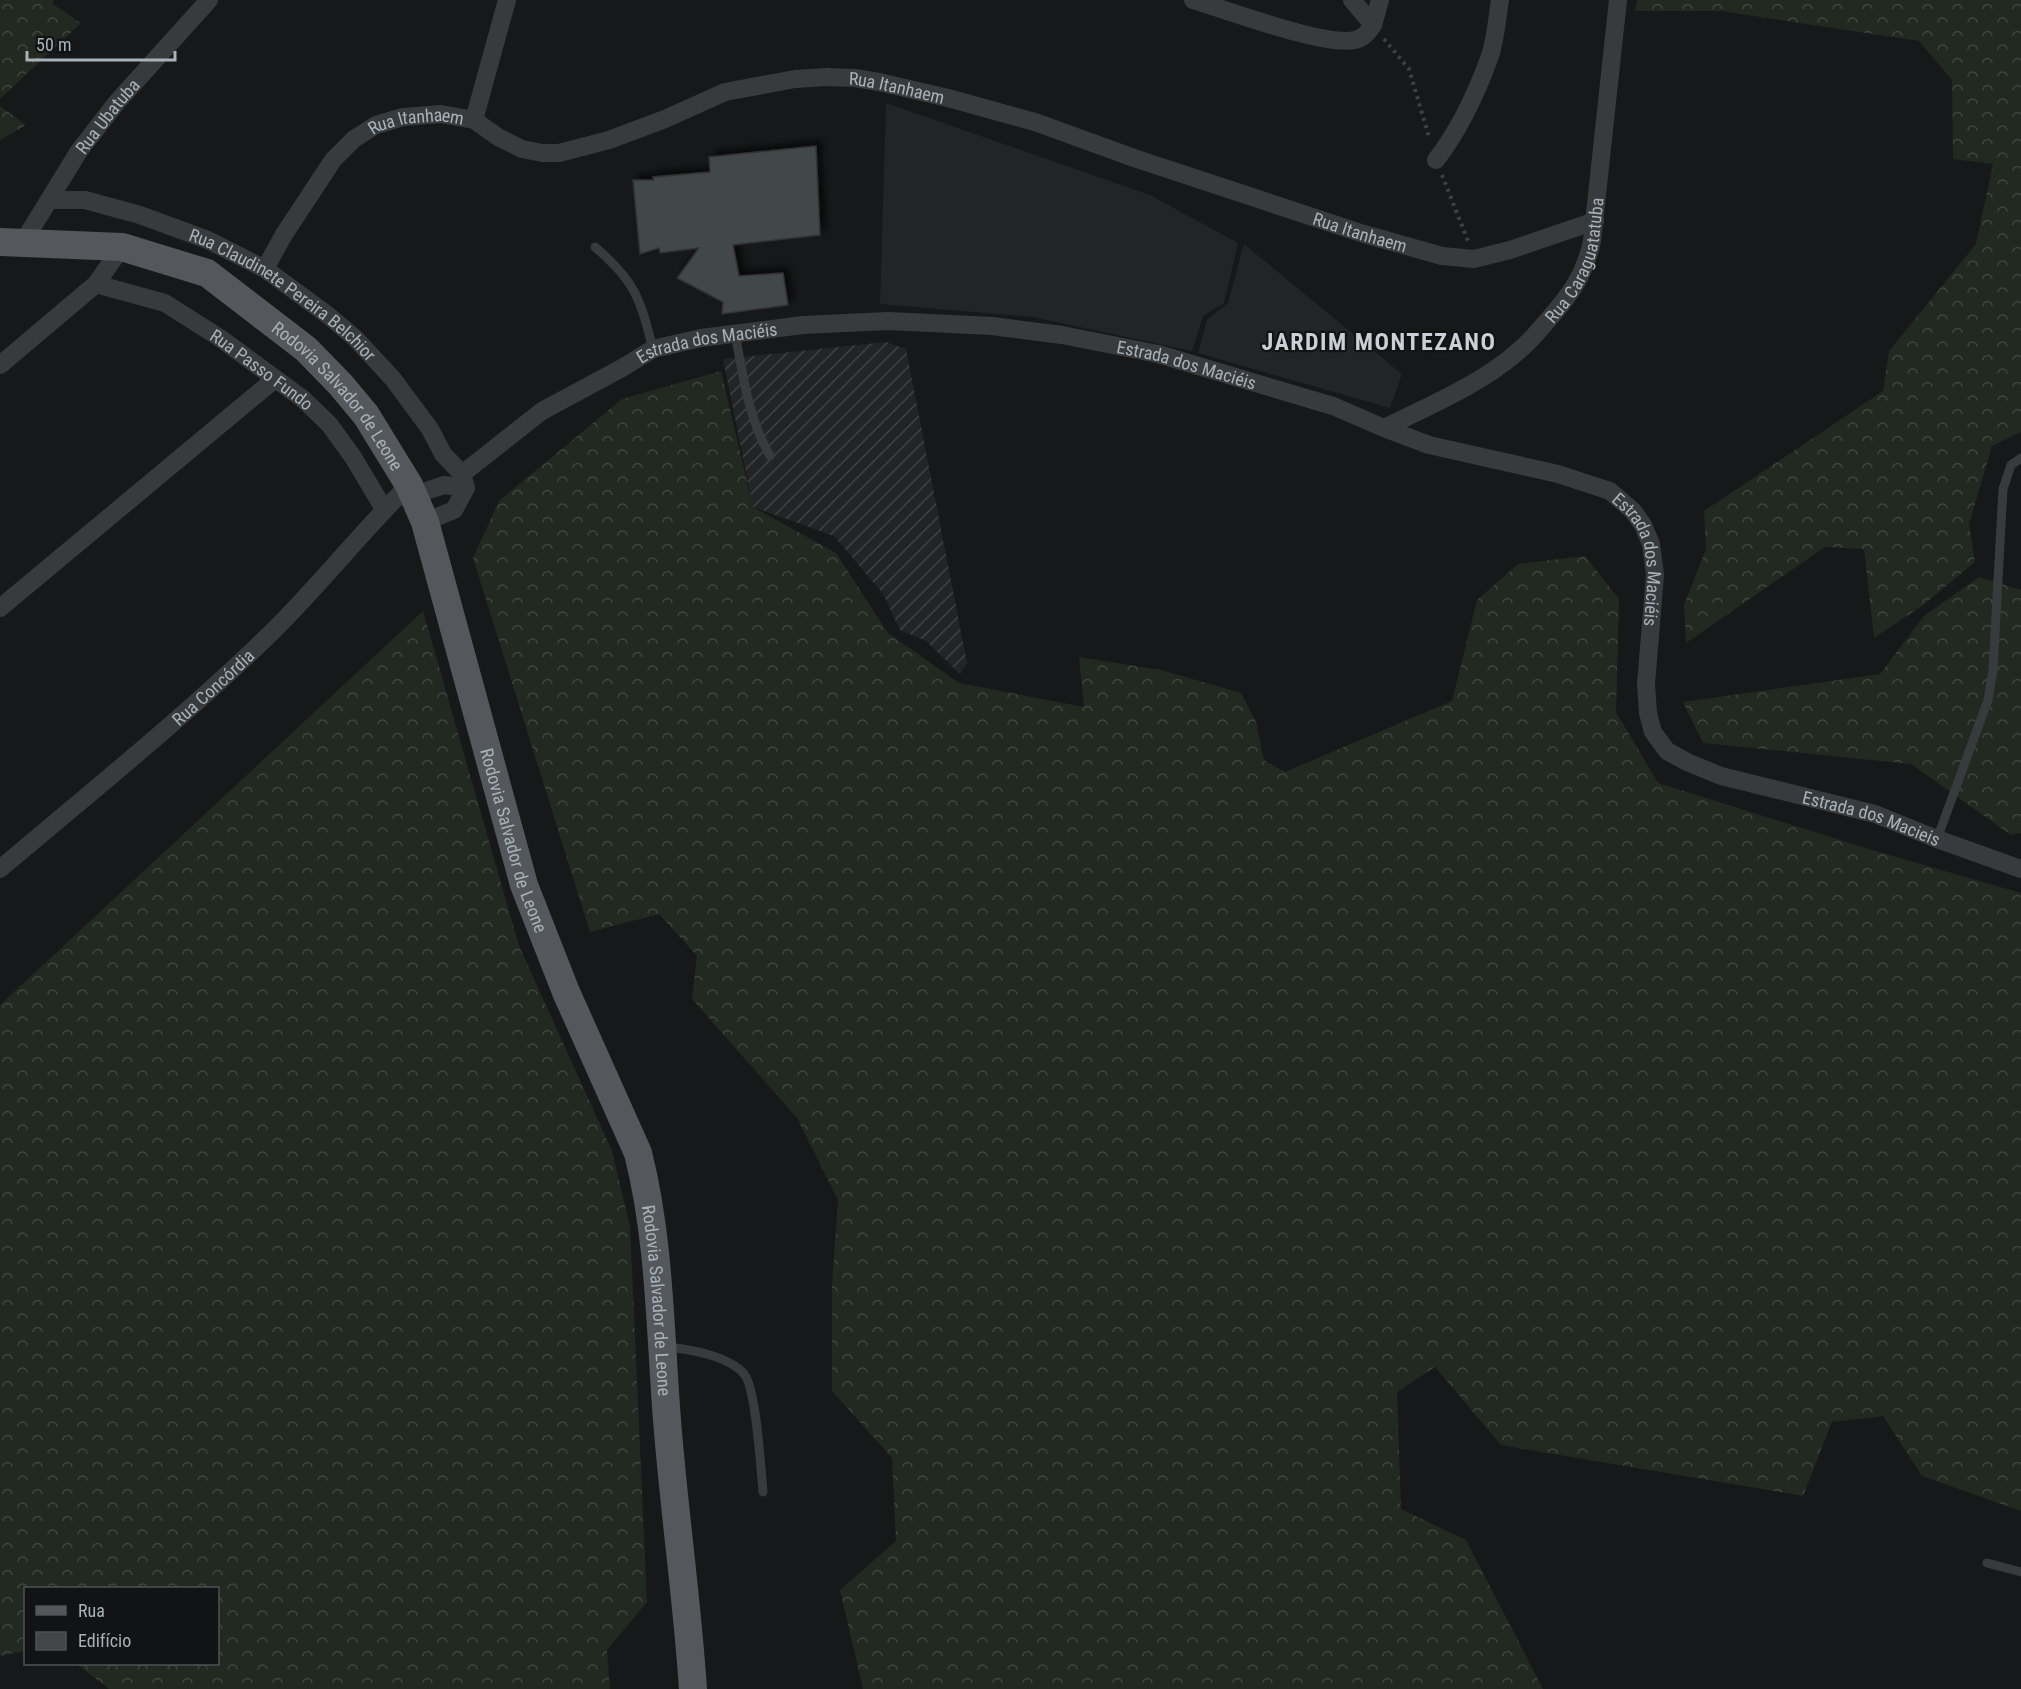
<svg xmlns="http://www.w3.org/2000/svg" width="2021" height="1689" viewBox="0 0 2021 1689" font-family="'Roboto Condensed',sans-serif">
  <defs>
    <pattern id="industrial-furrows" width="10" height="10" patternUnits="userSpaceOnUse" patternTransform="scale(1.5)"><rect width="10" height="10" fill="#232426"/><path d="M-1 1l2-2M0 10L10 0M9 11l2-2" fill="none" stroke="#404143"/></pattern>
    <pattern id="forest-crowns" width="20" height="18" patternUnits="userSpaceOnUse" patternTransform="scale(1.5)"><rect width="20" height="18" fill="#222921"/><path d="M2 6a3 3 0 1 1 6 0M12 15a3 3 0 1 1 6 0" fill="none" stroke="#3f463f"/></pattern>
    <filter id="shadow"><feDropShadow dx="5.5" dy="-5.5" stdDeviation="3" flood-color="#0009"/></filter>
  </defs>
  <rect width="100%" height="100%" fill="#171819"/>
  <!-- built -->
  <path fill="#232426" d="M886,103L1150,195L1238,243L1224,303L1203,316L1192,351L1033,317L880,304Z
    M1244,244L1402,374L1390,408L1198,353L1207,320L1228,303Z"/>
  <!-- industrial -->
  <path fill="url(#industrial-furrows)" d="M886,342L906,349L967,663L960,674L926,641L900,630L883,594L834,536L753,507L723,359Z"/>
  <!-- forest -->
  <path fill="url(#forest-crowns)" d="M0,0H53V4L81,23L0,99Z
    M1637,0H2021V432L1992,446L1969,524L1975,562L1922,606L1874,638L1864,549L1825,547L1686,643L1684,605L1706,549L1704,511L1883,391L1889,351L1976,244L1993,164L1953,159L1952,80L1919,41L1721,11H1635Z
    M0,106L26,125L0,140Z
    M721,371L753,507L836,553L888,633L959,683L1084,707L1079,657L1161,670L1241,693L1256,722L1264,760L1285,772L1452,701L1477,600L1518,564L1585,556L1619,599L1616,712L1658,783L1872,850L2021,893V1511L1922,1476L1883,1416L1832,1422L1803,1496L1501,1445L1435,1367L1397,1392L1401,1509L1466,1540L1543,1689H863L840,1590L896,1541L892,1458L832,1391V1285L838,1200L797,1118L692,999L697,956L659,914L590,932L473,558L499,501L622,399Z
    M1979,577L2021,590V833L2011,835L1911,764L1703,743L1683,702L1880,674L1924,616Z
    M423,611L519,946L612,1151L630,1226L647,1602L607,1650L610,1689H109L77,1664H218V1588H26L25,1651L0,1656V1005Z"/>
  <!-- building -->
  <path fill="#434649" stroke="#313235" stroke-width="1.5" filter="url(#shadow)" d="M816,146L820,235L733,245L739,276L783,273L788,305L722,314L723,302L677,278L699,248L660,253L659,248L640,254L633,180H654L653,177L710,172L709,157Z"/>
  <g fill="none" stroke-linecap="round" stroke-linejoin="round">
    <!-- path -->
    <path stroke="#3e4245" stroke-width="4" stroke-dasharray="3 4.5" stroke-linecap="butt" d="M1384,39L1409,69L1429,137
      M1442,175L1468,241"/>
    <!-- service -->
    <path stroke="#383b3e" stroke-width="9" d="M595,247C635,281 640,298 653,349
      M735,333C743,375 748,418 770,456
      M1937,839L1988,700L1993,670L2003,489L2011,465L2021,458
      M667,1347C689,1349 729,1356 744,1374C756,1387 761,1470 763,1492
      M1987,1563L2021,1572"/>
    <!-- minor -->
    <g stroke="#383b3e" stroke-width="18">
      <path d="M1193,0C1227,10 1325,47 1355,40C1364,38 1368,32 1373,25L1352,0"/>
      <path d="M1373,25L1380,0"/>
      <path d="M474,120L507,0"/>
      <path d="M1436,160C1460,129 1477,92 1490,56C1496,38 1497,18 1500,0"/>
      <path id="s1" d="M49,200H85L140,215L208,240L265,269L329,316L355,338L393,379L430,429L443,454L462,474"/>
      <path id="s2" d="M22,244L79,151L117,102L209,0"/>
      <path id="s3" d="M265,269L283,236L333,160L354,139L376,125L403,117L441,114L474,120L498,137L522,149L542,153H559L609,140L665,119L725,92L795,79L827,77L855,78L879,82L948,98L1035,122L1134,158L1364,234L1442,256L1474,259L1510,250L1595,221"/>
      <path id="s4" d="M96,284L165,303L220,338L303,399L329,424L353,457L384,509"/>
      <path d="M0,365L96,284L122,247"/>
      <path id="s5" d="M1384,428C1431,405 1484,383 1523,347C1532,339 1540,329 1548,320C1571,294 1585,274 1592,241L1618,0"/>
      <path d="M414,495L444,485L466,488"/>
      <path id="s6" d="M425,522L454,510L466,488L462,474L542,411L622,368L653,349L701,338L803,325L888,321L992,326L1062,335L1158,354L1333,406L1384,428L1429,445L1558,474L1610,491L1633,511L1643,525L1651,544L1655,575L1646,684L1648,713L1653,732L1667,751L1687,762L1721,776L1875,814L1937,839L2021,869"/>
      <path d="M0,608L275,379"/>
      <path id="s7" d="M0,869C92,791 186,716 272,632C320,585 361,532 409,485"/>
    </g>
    <!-- primary -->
    <path stroke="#54585d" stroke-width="28" id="s8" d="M0,242L122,247L207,273L306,349L341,385L366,415L409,485L425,522L524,885L566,992L638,1153C660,1240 660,1331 667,1420C674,1510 687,1599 693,1689"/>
  </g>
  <g text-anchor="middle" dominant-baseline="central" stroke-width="4.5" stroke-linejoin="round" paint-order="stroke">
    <!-- street labels -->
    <g font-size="18" fill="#a9b2b9" stroke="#121314">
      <text stroke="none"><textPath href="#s3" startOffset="729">Rua Itanhaem</textPath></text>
      <text stroke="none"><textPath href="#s2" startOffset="154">Rua Ubatuba</textPath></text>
      <text stroke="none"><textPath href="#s3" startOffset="225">Rua Itanhaem</textPath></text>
      <text stroke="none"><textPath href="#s3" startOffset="1215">Rua Itanhaem</textPath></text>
      <text stroke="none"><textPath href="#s5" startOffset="266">Rua Caraguatatuba</textPath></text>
      <text stroke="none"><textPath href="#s1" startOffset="258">Rua Claudinete Pereira Belchior</textPath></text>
      <text stroke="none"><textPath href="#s6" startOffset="354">Estrada dos Maciéis</textPath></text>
      <text stroke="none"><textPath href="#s6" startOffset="840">Estrada dos Maciéis</textPath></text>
      <text stroke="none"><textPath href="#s4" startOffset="189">Rua Passo Fundo</textPath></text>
      <text stroke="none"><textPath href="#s8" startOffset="392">Rodovia Salvador de Leone</textPath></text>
      <text stroke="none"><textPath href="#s6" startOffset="1362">Estrada dos Maciéis</textPath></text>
      <text stroke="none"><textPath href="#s7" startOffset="280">Rua Concórdia</textPath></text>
      <text stroke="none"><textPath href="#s6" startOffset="1780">Estrada dos Macieis</textPath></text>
      <text stroke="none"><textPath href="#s8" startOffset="878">Rodovia Salvador de Leone</textPath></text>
      <text stroke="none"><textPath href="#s8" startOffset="1364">Rodovia Salvador de Leone</textPath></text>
    </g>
    <!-- district labels -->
    <g font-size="24" font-weight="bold" letter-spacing="1.5" fill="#cad0d5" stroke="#121314">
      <text x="1379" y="342">JARDIM MONTEZANO</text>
    </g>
  </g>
  <!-- legend -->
  <rect x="24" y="1587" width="195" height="78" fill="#121314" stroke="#4e5356" stroke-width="1.5"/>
  <rect x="36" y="1606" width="30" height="9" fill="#54585d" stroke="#4e5356" stroke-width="1.5"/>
  <text x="78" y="1617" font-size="18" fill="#a9b2b9">Rua</text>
  <rect x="36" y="1632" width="30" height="18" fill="#434649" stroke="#4e5356" stroke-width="1.5"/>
  <text x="78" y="1647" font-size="18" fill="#a9b2b9">Edifício</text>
  <!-- scale -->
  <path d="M27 51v9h148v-9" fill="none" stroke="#a9b2b9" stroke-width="3"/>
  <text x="36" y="51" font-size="18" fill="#a9b2b9" stroke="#121314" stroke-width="4.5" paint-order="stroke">50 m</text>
</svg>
